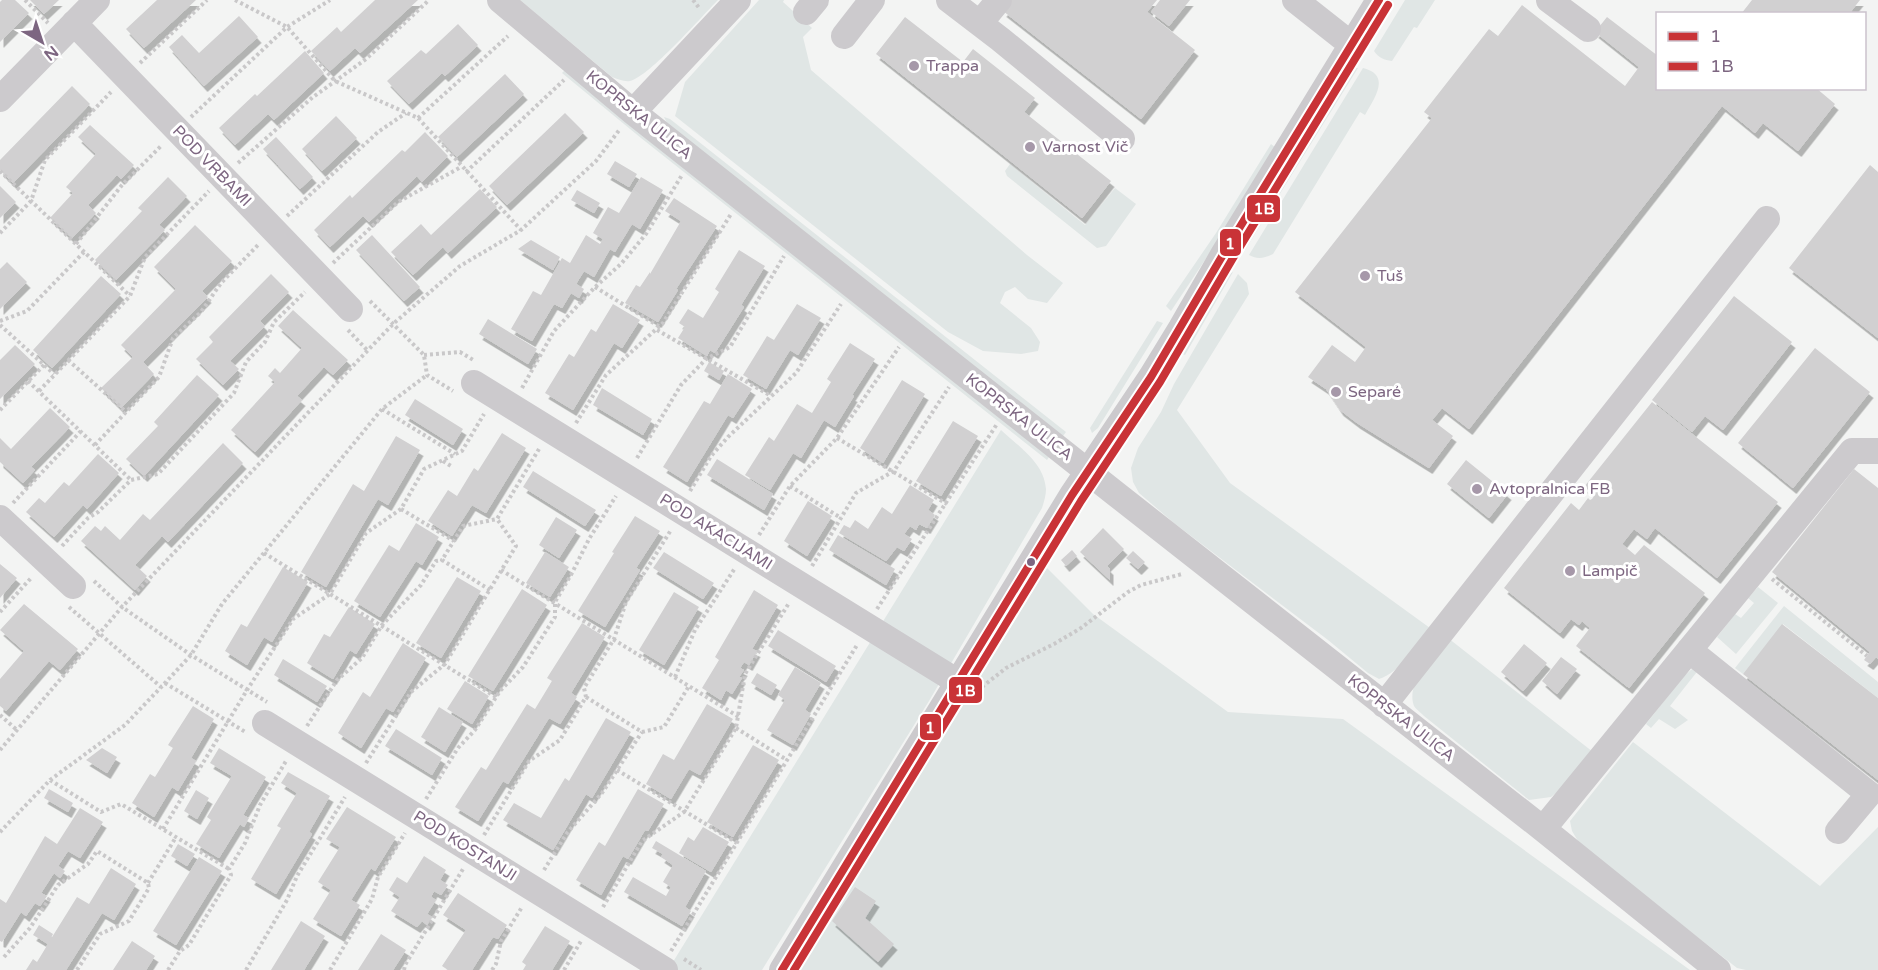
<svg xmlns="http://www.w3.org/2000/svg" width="1878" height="970" viewBox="0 0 1878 970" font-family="'Varela Round',sans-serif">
  <defs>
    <filter id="shadow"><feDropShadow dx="3.5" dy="6" stdDeviation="0" flood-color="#0004"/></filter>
  </defs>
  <rect width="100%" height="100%" fill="#f3f4f3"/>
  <!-- green -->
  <path fill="#e0e6e5" d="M520,0H718C701,17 650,76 630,81C624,82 618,79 612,77Z
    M759,0H784L783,2L812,28L803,37L811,70L1027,255L1063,283L1047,303L1028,299L1015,287L1005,292L1000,303L1031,328L1040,342L1038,351L1021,354L983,351L948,332L675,116L685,82Z
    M1405,0H1435L1417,28L1414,27L1392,61C1384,60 1379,58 1374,51Z
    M1353,68H1358L1245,250L1244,243L1350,69Z
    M1363,68C1392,75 1374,99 1365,115L1360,112L1273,254C1264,258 1258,260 1249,255Z
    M566,69L1049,457L1047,460L641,138L562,73Z
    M664,117L670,119L1066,432L1063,436L1057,433L668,125Z
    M1271,144L1276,148L1221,236L1171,311L1166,306L1216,233Z
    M1010,164L1085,225L1115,188L1136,204L1106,246L1097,248L1007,176L1005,171Z
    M1233,272L1185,355L1180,353L1225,276Z
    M1238,274L1247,283L1249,294L1177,410L1230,483L1430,628C1415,646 1401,672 1379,679L1368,673L1328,640L1174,523L1139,493L1133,482L1131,468L1138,448L1161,412L1174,384Z
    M1157,321L1163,323L1098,428L1092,433L1090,428Z
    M1001,430C1019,447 1044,462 1046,489C1046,495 1044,502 1042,508L929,701L762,970H668Z
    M1047,568L1093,614L1228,712L1343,719L1690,970H800Z
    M1758,587L1778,603L1736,654L1717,637L1735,614L1741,618L1754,603L1748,598Z
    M1784,606L1878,682V698L1783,624L1743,674L1735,668Z
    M1448,638L1593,752L1563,787L1551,797L1529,800L1424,716C1421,713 1416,709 1414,706C1405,683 1435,654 1448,638Z
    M1700,668L1670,706L1688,720L1675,729L1659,719L1651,728L1646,724L1683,677L1692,669Z
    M1633,742L1820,886L1878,827V970H1746L1737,968L1581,846L1572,831L1570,821Z"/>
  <!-- building -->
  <path fill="#d1d0d1" filter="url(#shadow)" d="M2,0H15L29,13L0,42V2Z
    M30,0H59L44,14Z
    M157,0H196L144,48L126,29Z
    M375,0H418L360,53L355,48L330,71L311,51L337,27L341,32Z
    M1012,0H1157L1147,12L1195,50L1141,119L1003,11Z
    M1160,0H1190L1169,26L1151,12Z
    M1752,0H1860L1849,14H1741Z
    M1522,5L1625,86L1639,67L1595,32L1607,17L1658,56V88H1816L1835,104L1798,151L1763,123L1755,133L1722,106L1469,429L1442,408L1438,413L1432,420L1453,436L1429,468L1357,423L1340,410L1326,389L1308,377L1332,345L1355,362L1366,347L1295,292L1432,118L1424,112L1489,29L1498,36Z
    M239,16L258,37L204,86L169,47L182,35L199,53Z
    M905,17L963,62L973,49L1035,98L1024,112L1111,181L1082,218L876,54Z
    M458,24L478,45L445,76L442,73L409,104L387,81L421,50L426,54Z
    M305,51L324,73L274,120L268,114L235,145L219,128L255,94L257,96Z
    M505,74L524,94L457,157L438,137Z
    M72,86L90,104L13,183L0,170V160Z
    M565,113L584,132L507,205L489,186Z
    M336,116L357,138L322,171L302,149Z
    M90,125L134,165L121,179L117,175L88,205L96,213L72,238L50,218L73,193L66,187L96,154L78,137Z
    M425,132L448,156L422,182L417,176L369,222L363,216L330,247L314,230L350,195L352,198L402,150L405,152Z
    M276,137L313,177L300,189L263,149Z
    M615,161L637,174L629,187L607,174Z
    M1870,165L1878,172V338L1789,268Z
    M168,177L187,196L159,225L165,230L116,280L95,260L142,211L138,208Z
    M641,177L663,190L640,229L632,224L615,252L610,249L594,277L584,271L576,284L584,289L579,298L571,293L562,308L554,304L532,341L511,329L533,291L541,295L562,258L570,263L586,235L600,244L603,239L593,233L608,207L619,213Z
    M0,186L16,202L0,218Z
    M480,189L497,207L448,253L443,247L413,275L391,252L421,224L431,235Z
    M577,190L600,203L594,213L571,200Z
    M674,198L717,226L676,289L678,290L658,322L625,303L636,285L640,287L650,272V274L681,221L665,211Z
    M195,225L232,261L202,291L208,297L143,362L154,374L121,408L101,388L133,357L121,345L176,289L154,267Z
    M372,235L420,287L404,301L356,250Z
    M531,240L560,257L553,270L518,249Z
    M739,250L765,266L741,305L744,307L715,353L710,350L707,356L678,338L685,327L679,323L688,309L703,318L719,292L715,289Z
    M7,262L27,282L0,309V269Z
    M271,274L289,292L260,321L265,326L230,361L239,369L223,385L196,359L213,342L209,337Z
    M101,276L121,294L52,368L33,350Z
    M1734,296L1792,342L1723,430L1705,416L1692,432L1652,400Z
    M613,304L640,320L622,348L614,343L573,410L545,393L569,354L574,357L591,329L596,332Z
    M797,304L821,318L798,355L790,350L766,389L743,375L767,336L774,340Z
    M293,310L348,360L333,375L324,367L297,396L302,400L255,452L231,430L275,382L268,376L275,368L280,373L302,348L278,326Z
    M488,319L537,349L528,364L479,334Z
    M850,343L875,359L852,395L854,396L835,427L824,420L801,458L793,453L770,490L745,475L769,437L774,441L797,404L812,413L831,382L827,379Z
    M15,345L35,364L0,399V360Z
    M1815,348L1870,392L1793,488L1738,443Z
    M709,362L724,371L719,380L704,371Z
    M728,374L752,389L733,418L728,415L687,482L663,467L704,401L710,404Z
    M197,375L219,395L144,476L126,459L158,426L154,422Z
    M902,380L925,394L883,463L860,448Z
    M602,388L652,419L643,435L593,405Z
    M415,399L463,429L453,445L405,415Z
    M1652,402L1778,502L1717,578L1655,528L1647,539L1634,529L1622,544L1635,555L1644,545L1705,593L1629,688L1576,646L1590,628L1582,621L1579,625L1571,619L1560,633L1504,588L1571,503L1579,510L1588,498L1590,500L1592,499L1595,495L1584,487Z
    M50,408L70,427L31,467L35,470L23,483L0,462V438L11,449Z
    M953,421L978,436L941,496L916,481Z
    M502,433L526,448L486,513L472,505L452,536L428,521L448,490L457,496L474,468L478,471Z
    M396,436L420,450L388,505L378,499L326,587L301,572L353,484L364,491Z
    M223,443L243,463L168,542L162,536L135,565L147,576L135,590L81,541L95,526L101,531L105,526L120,540L143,514L150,520Z
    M98,454L119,473L87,509L83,505L54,537L26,512L39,498L45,503L64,482L69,486Z
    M717,459L773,494L764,510L707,475Z
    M1466,460L1508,494L1489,518L1447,484Z
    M1854,469L1878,488V659L1876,657L1870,664L1864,660L1870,652L1772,572Z
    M533,471L596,510L585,526L523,487Z
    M910,485L934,500L928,510L935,515L927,528L919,524L916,530L910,526L904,534L912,539L904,551L897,547L886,561L839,533L844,525L850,528L855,520L868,529L882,507L892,514Z
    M808,501L832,516L807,556L784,541Z
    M635,516L660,531L636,568L640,570L605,627L578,611L614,553L612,552Z
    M556,517L577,530L559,558L539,545Z
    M416,523L439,537L422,565L416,561L380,617L354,601L389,545L399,551Z
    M1103,528L1124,549L1107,566L1110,569V580L1080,552Z
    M838,535L895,569L886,585L829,550Z
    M1072,550L1077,556L1066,566L1061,560Z
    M1133,551L1145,562L1138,569L1126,558Z
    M545,552L569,567L550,597L526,583Z
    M664,552L714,583L703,599L653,568Z
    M0,564L17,578L0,598Z
    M283,567L308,582L272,642L264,637L247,665L225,651L241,624L247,627Z
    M457,577L481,591L441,658L416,643Z
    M522,589L547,605L493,691L468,676Z
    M754,590L778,605L752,649L757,651L749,665L744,662L740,668L744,670L739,677L742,678L732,694L726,690L721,700L702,688L719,660L715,657Z
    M674,592L699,607L664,665L639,650Z
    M24,604L78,649L60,670L49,661L6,711L0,706V679L24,651L0,630Z
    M349,607L375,624L356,654L350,650L333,679L307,663L324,634L330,637Z
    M582,623L605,637L571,693L577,697L560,724L549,718L508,784L503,781L478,821L455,807L481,767L486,770L527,704L535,709L552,681L547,678Z
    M1782,624L1878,698V780L1743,674Z
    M778,630L836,666L826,682L768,646Z
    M403,643L426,658L393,712L386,708L361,748L338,733L363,692L370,697Z
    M1524,644L1547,663L1523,691L1501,672Z
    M1561,657L1577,669L1557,694L1542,681Z
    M283,659L327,686L317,702L274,675Z
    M795,667L821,683L805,710L811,714L793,745L767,730L785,700L778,695Z
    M757,673L777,685L771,695L751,683Z
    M465,681L489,696L472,724L447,709Z
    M707,704L733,719L700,775L689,769L671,799L646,784L663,754L674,760Z
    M193,706L214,719L191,758L196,761L178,791L172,787L154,817L132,803L150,774L155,777L173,748L168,745Z
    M439,707L463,722L445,752L421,737Z
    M606,718L631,732L592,798L586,794L553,850L503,820L514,803L541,818L565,778L569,781Z
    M396,729L442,758L432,775L385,746Z
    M753,745L779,760L733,837L707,822Z
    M102,748L117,757L107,773L86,760Z
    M219,748L266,777L243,815L249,818L244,827L240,824L219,858L196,844L211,820L207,817L232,776L210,763Z
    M288,772L330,796L309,832L312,834L276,894L251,879L281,828L277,826L297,793L281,783Z
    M49,789L73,803L68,812L44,798Z
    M638,789L664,804L648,831L645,830L628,859L623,856L601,895L576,880L599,842L605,846Z
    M196,790L209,798L197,819L184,811Z
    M347,807L396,837L375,871L371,868L351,900L360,905L341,936L313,919L331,890L318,882L340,847L326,839Z
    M80,808L103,822L80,858L68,851L58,866L65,871L60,878L54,873L41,893L47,896L40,906L35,903L26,916L21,912L2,942L0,941V899L6,903L45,836L57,844Z
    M703,827L729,842L711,872L679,853L688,837L694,841Z
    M656,841L706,871L685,907L691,911L682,926L624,892L633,877L666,896L671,887L663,882L673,865L661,857L663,854L652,848Z
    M178,844L195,854L187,866L171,856Z
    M424,856L446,870L440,880L448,885L441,895L434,891L431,897L436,900L427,914L432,917L427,925L422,921L417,927L391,911L400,897L389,890L397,877L407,883Z
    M199,857L222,871L176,945L153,931Z
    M111,868L136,884L114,920L102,913L66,970H26L33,959L37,962L48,944L33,935L39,925L53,934L49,942L77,897L89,904Z
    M855,887L876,901L865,918L894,944L878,962L832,921Z
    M458,893L507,925L498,939L493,937L472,970H448L442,966L466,930L443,915Z
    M301,921L325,936L304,970H271Z
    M545,926L570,941L552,970H523L526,965L522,962Z
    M381,934L406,950L393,970H358Z
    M132,941L155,956L146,970H113Z"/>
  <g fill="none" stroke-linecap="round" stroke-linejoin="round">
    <!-- path -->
    <path stroke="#c9c8c9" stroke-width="4" stroke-dasharray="3 3" stroke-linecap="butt" d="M25,0L48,23
      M235,0L287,27L335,81L418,118L521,230
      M693,0L700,9
      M140,63L207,0
      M191,117L287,27L330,0
      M418,118L508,36
      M238,163L313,97L366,59L429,0
      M0,171L130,296
      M466,172L564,80
      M287,216L378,132L406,113
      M0,233L31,201L45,160L111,92
      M76,244L122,185L162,145
      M333,263L398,202L461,167
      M595,287L660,327
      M370,301L424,355L427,375L453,391
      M0,321L27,311L84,252
      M0,325L54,374
      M348,330L368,351
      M657,330L771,396
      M424,355L460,352L475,361
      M68,360L126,412
      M28,381L131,480
      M522,388L554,331L595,287L621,264L646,234L682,175
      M39,391L130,296L145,257L209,191
      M382,409L455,454
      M0,410L44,365
      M576,423L606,375L663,323L731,214
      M837,438L947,504
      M95,445L159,377L173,338L201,312L221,283L258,245
      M637,458L681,385L706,359L730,347L784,256
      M443,461L451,466
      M790,486L841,518
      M690,491L711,456L728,437L796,373L841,304
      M13,503L81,431
      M401,509L454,541
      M759,535L790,486L837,438L899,347
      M62,546L88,518L98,512L131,480L158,474L234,393L246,362L265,342L274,322L305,292
      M264,553L496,697
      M812,566L856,493L894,471L949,387
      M501,570L739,717
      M1772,579L1867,656
      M94,581L122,607L191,655L267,702
      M490,590L442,560L463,526L497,519L539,449
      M69,607L161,687
      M877,609L997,424
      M0,612L32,577
      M675,677L695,630L735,568
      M165,683L247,733
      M982,687L1006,668L1054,644L1081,628L1128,592L1141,585L1182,574
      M586,697L642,732L664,727L689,686
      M0,715L17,730
      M307,726L337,680L362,658L382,625L421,585L436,561L442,560
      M736,728L787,760
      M0,750L122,607L393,324L460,266L521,230L596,161L620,129
      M366,763L411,692L445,664L516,546L497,519
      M617,770L737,843
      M50,780L101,812L121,804L229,869
      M426,799L458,748L475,730L500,691L523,667L555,617V602L572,573L589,539L616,496
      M163,829L247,690L293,619L330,594L366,533L401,509L424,469L462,451L484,414
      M0,832L50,780L125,725L165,683L191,655L222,604L382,409L427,375
      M484,835L529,761L560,740L586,697L584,688L614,639L626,602L671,530
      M544,870L567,833L602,793L642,732
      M148,883L176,837
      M603,907L642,841L684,812L736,728L745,674L789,603
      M671,951L857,645
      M4,957L30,928L58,885L88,864L97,851L148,883L149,888L129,921L100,934L77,970
      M684,959L701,970
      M168,970L180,951L189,945L231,875L229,869L245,843L260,805L286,761
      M246,970L287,900L297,876L345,797
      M330,970L372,899L378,877L405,833
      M404,970L405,965L463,869
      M492,970L496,964L501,941L522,907
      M564,970L581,941"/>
    <!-- minor -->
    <path stroke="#cccacd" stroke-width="26" d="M500,0L633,112L1116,494L1543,829L1718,970
      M949,0L1000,39L1122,139
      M1295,0L1352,45
      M1549,0L1588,29
      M806,12L816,0
      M74,23L350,309
      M980,23L999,0
      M844,36L872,0
      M0,99L97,0
      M633,112L738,0
      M474,383L958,682
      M0,518L73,586
      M1689,650L1869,794L1838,831
      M1384,705L1767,219
      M265,723L665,970
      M1543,829L1852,451H1878
      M782,970L1072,495L1151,377L1181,328L1224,253L1379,0"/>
    <defs>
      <path id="bus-1" d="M782,970L1072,495L1151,377L1224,253L1379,0"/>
      <path id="bus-2" d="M794,970L1081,501L1160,382L1233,258L1388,5"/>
    </defs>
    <!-- bus-1 casing -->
    <use href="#bus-1" stroke="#fff" stroke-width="12"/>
    <!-- bus-2 casing -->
    <use href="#bus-2" stroke="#fff" stroke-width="12"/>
    <!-- bus-1 -->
    <use href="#bus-1" stroke="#c93337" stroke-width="8"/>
    <!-- bus-2 -->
    <use href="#bus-2" stroke="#c93337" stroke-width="8"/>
  </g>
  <!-- markers -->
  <g fill="#a698a9" stroke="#fff" stroke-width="2">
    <circle cx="914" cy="66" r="6"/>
    <circle cx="1030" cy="147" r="6"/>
    <circle cx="1365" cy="276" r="6"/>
    <circle cx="1336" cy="392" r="6"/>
    <circle cx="1477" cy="489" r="6"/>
    <circle cx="1570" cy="571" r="6"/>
  </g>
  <circle fill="#7d6681" stroke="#fff" stroke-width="2" cx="1031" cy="562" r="5"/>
  <g text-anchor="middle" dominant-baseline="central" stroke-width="6" stroke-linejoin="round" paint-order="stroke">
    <!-- poi labels -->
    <g font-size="16" fill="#7d6681" stroke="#fff" text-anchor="start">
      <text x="926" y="66">Trappa</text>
      <text x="1042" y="147">Varnost Vič</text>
      <text x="1377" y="276">Tuš</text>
      <text x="1348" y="392">Separé</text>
      <text x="1489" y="489">Avtopralnica FB</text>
      <text x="1582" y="571">Lampič</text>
    </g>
    <!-- street labels -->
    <g font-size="16" fill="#7d6681" stroke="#fff">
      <text transform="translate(639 115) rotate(39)">KOPRSKA ULICA</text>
      <text transform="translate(212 166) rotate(46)">POD VRBAMI</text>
      <text transform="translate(1019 417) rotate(38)">KOPRSKA ULICA</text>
      <text transform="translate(716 532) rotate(32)">POD AKACIJAMI</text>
      <text transform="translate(1401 718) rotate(38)">KOPRSKA ULICA</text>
      <text transform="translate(465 846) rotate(32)">POD KOSTANJI</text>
    </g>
  </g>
  <g stroke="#fff" stroke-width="2">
    <rect x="1246" y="194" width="35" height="29" rx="6" fill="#c93337"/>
    <rect x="1219" y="228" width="23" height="29" rx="6" fill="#c93337"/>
    <rect x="948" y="676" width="35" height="28" rx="6" fill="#c93337"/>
    <rect x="919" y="713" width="23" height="28" rx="6" fill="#c93337"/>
  </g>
  <g font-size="16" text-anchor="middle" font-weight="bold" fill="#fff">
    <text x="1264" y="214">1B</text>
    <text x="1230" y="249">1</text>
    <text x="965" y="696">1B</text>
    <text x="930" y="733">1</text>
  </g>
  <!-- legend -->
  <rect x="1656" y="12" width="210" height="78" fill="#ffffff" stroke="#cbc2cd" stroke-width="1.5"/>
  <rect x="1668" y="32" width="30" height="9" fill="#c93337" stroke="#cbc2cd" stroke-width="1.5"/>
  <text x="1710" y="42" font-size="18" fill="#7d6681">1</text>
  <rect x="1668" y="62" width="30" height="9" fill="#c93337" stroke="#cbc2cd" stroke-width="1.5"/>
  <text x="1710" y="72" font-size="18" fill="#7d6681">1B</text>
  <!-- north arrow -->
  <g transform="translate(42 42) rotate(141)" stroke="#ffffff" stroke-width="4.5" paint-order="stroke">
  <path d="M0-4.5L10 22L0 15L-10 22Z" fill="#7d6681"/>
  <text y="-9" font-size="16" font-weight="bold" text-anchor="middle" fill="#7d6681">N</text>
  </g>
</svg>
